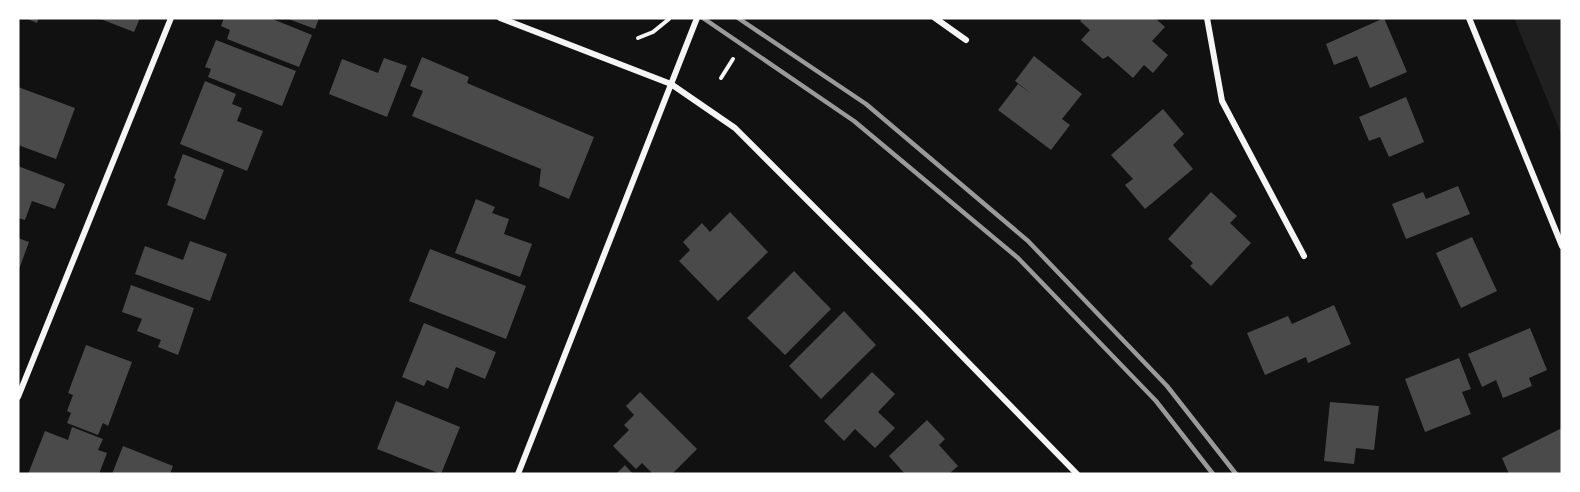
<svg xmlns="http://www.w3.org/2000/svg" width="1580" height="492" viewBox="0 0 1580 492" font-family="Karla,sans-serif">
  <rect width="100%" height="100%" fill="#111"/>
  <!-- green -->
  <path fill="#202020" d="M1514,18H1562V136Z"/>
  <!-- building -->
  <path fill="#4a4a4a" d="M25,18H39L37,23Z
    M98,18H140L134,32Z
    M224,18H270L312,35L299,67L227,39L230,30L221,26Z
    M286,18H319L315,29Z
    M1083,18L1109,19L1155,18L1165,27L1152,41L1168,55L1153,73L1144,65L1133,78L1108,56L1103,59L1081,40L1090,30L1080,21Z
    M1384,18L1407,72L1370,88L1357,56L1334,65L1326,44Z
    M216,40L296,71L282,106L208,77L211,69L205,67Z
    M1034,56L1082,94L1062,119L1070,125L1051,150L998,110L1018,84L1033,95L1015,81Z
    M422,57L469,77L467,83L594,137L569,199L539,186L541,169L412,116L423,91L410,86Z
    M384,58L407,66L387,117L329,94L342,59L378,73Z
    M205,81L236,94L232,104L242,108L237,121L263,131L247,171L180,144Z
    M18,87L75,108L56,159L18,145Z
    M1406,97L1424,142L1389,157L1380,137L1369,141L1359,117Z
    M1163,109L1184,134L1173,145L1193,169L1145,209L1125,185L1133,179L1111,155Z
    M183,154L224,170L205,220L167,205L176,179L174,178Z
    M18,166L65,184L55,209L32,201L25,220L18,218Z
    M1458,186L1470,214L1406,239L1392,204L1423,192L1426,199Z
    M1211,192L1237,216L1230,223L1251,243L1211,286L1190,266L1193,263L1168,239Z
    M476,199L495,207L492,213L509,219L504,234L532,244L520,277L455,253Z
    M730,212L768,252L718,301L679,261L690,250L683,242L702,223L710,232Z
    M1472,237L1497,291L1461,308L1436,253Z
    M18,238L29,242L18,272Z
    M190,241L227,254L210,301L135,274L145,246L183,260Z
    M430,249L526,286L506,339L409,301Z
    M794,271L831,309L785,355L747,318Z
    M131,285L194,308L178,355L158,347L161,340L137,331L142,319L122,312Z
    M1334,305L1351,344L1308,363L1306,357L1265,375L1247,333L1288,316L1292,324Z
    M844,311L876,345L821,399L789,366Z
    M424,323L496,352L485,379L456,367L448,389L427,380L424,386L402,377Z
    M1530,328L1547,370L1529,378L1532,386L1503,398L1496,380L1482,387L1468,354Z
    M86,345L132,362L108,426L103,423L98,435L67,423L71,413L67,411L73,395L68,393Z
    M1459,358L1471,389L1462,392L1471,414L1425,432L1405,379Z
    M872,372L895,394L878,412L895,428L875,448L855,429L844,441L824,421Z
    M640,392L697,449L672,474H653L642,463L636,469L613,446L629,430L624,425L634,415L626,406Z
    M396,401L460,427L441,474L377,449Z
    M1330,402L1379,406L1374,450L1356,448L1354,464L1324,461Z
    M927,420L945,439L939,445L958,466L949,474H905L889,456Z
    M72,427L103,439L98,450L107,453L99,474H28L45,431L68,440Z
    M1562,428V474H1509L1502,458Z
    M123,446L173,466L170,474H112Z
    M625,465L633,474H616Z"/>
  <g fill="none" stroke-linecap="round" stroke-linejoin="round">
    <!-- path -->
    <path stroke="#f5f5f5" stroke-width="4" d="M638,38L653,32L669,19
      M721,78L733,59"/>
    <!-- minor -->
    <path stroke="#f5f5f5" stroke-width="6" d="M500,18L671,84L735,128L919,312L1077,474
      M935,18L966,40
      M1207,18L1222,101L1304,256
      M1469,18L1562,246
      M18,397L171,18
      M518,474L697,18"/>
    <!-- rail -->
    <path stroke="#9a9a9a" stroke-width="4.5" d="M703,18L854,121L1018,258L1156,401L1213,474
      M738,18L866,104L1028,241L1167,386L1236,474"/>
  </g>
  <!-- border -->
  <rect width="1580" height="492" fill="none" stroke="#ffffff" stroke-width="39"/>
</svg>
